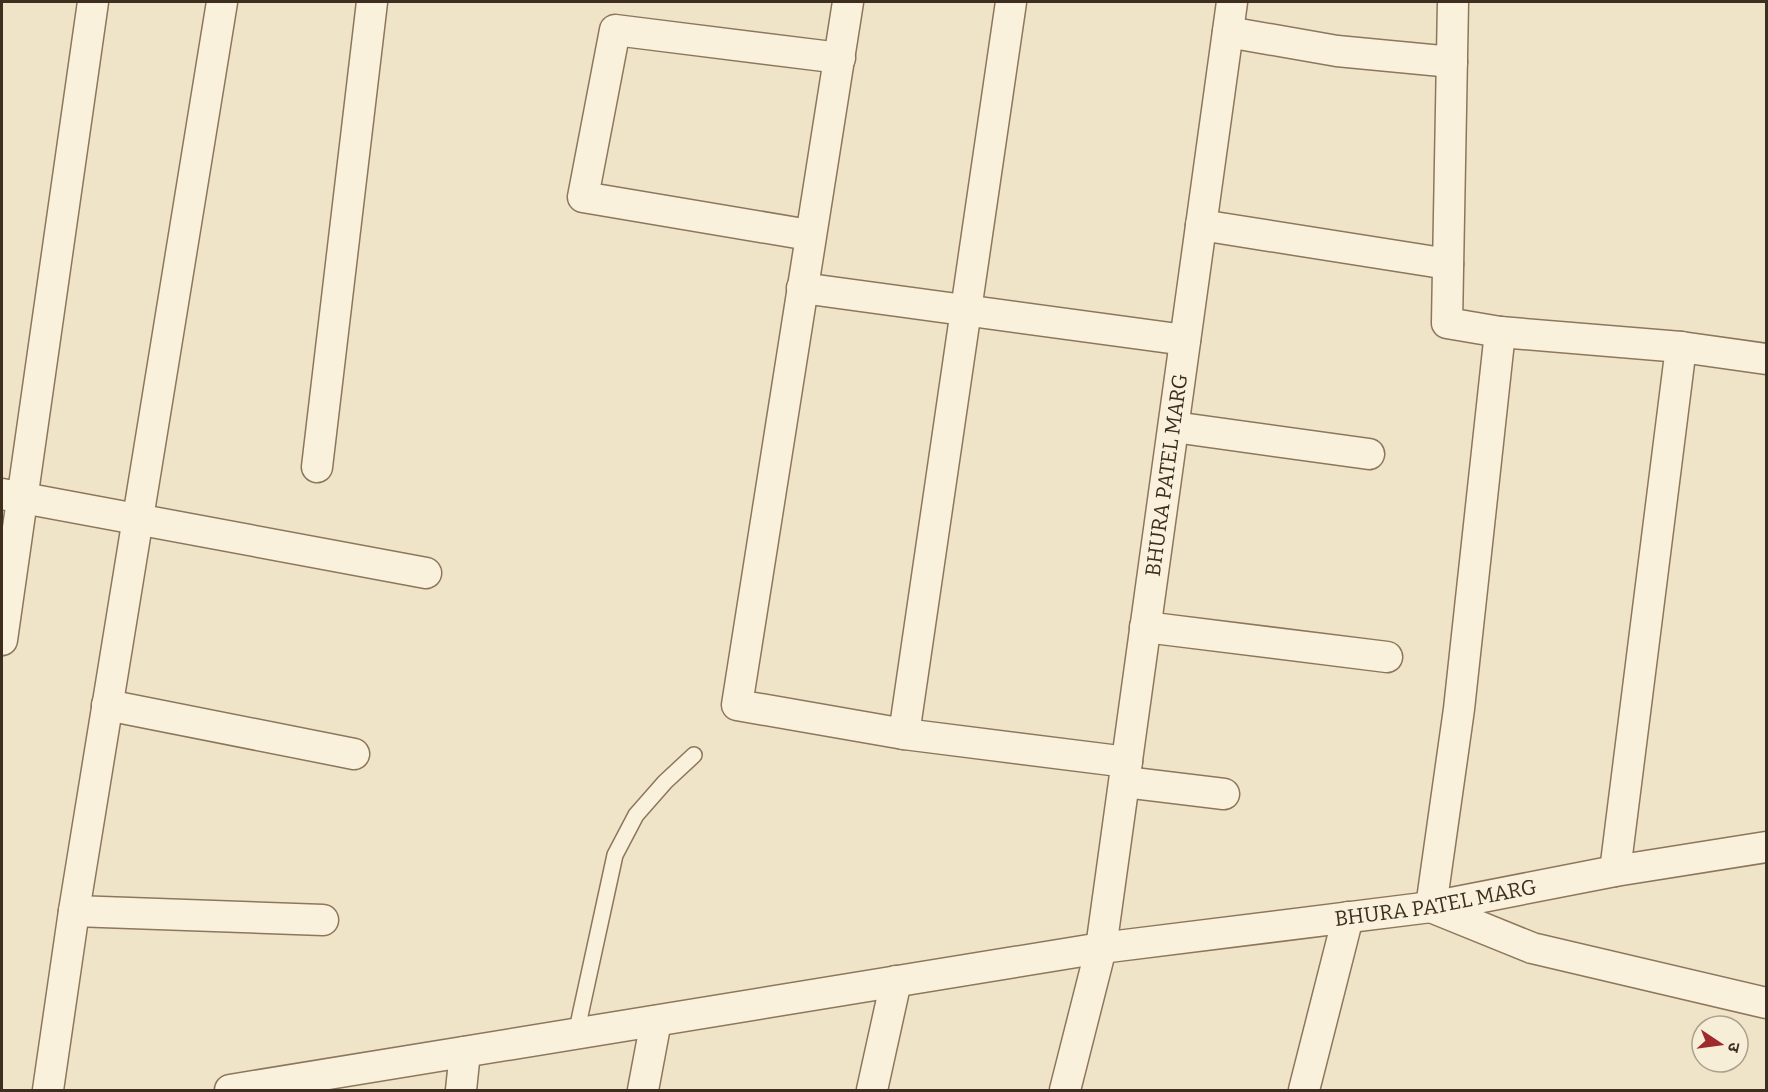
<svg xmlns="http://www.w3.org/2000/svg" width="1768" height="1092" viewBox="0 0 1768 1092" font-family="Bitter,'Noto Sans Devanagari',serif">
  <rect width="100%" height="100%" fill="#f0e4c8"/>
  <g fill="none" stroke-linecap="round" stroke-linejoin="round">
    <defs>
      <path id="service" d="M576,1034L615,855L636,815L665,782L694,755"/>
      <g id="minor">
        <path d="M848,2L737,705L904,734L1127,762"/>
        <path d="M1453,2L1447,323L1500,332L1681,347L1615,871"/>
        <path d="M1228,32L1337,51L1452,62"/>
        <path d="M1201,225L1448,264"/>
        <path d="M809,235L583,197L615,30L840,58"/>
        <path d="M802,288L1185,340"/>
        <path d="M1500,332L1459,709L1431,907L1532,948L1766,1003"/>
        <path d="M1681,347L1766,359"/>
        <path d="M1174,427L1369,454"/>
        <path d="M317,467L372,2"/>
        <path d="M2,494L426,573"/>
        <path d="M1145,627L1387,657"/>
        <path d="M2,640L93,2"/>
        <path d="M107,705L354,754"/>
        <path d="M904,734L1011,2"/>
        <path d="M1125,782L1224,794"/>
        <path d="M74,911L323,920"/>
        <path d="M48,1090L74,911L222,2"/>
        <path id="s1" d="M230,1090L1101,948L1431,907L1615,871L1766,847"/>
        <path d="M461,1090L465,1052"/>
        <path d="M643,1090L656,1021"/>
        <path d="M872,1090L896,981"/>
        <path id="s2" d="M1065,1090L1101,948L1232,2"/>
        <path d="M1304,1090L1348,917"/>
      </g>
    </defs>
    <!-- service casing -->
    <use href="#service" stroke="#8d765c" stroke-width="18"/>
    <!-- minor casing -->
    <use href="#minor" stroke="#8d765c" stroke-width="33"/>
    <!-- service -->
    <use href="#service" stroke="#faf1dc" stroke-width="15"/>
    <!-- minor -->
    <use href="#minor" stroke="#faf1dc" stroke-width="30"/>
  </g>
  <g text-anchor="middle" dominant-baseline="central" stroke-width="4.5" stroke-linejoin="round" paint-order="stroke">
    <!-- street labels -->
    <g font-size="21" fill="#3d2e20" stroke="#f7eed8">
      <text stroke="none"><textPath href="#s2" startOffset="624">BHURA PATEL MARG</textPath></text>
      <text stroke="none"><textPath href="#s1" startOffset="1220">BHURA PATEL MARG</textPath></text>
    </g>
  </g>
  <!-- border -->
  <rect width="1768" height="1092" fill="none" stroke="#3d2e20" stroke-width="6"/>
  <!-- north arrow -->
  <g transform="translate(1720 1044) rotate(103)"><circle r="28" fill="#f7eed8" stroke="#ada18e" stroke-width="1.5"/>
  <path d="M0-4.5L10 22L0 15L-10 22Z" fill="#9e2a2b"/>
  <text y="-9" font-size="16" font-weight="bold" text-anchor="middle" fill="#3d2e20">उ</text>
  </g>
</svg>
